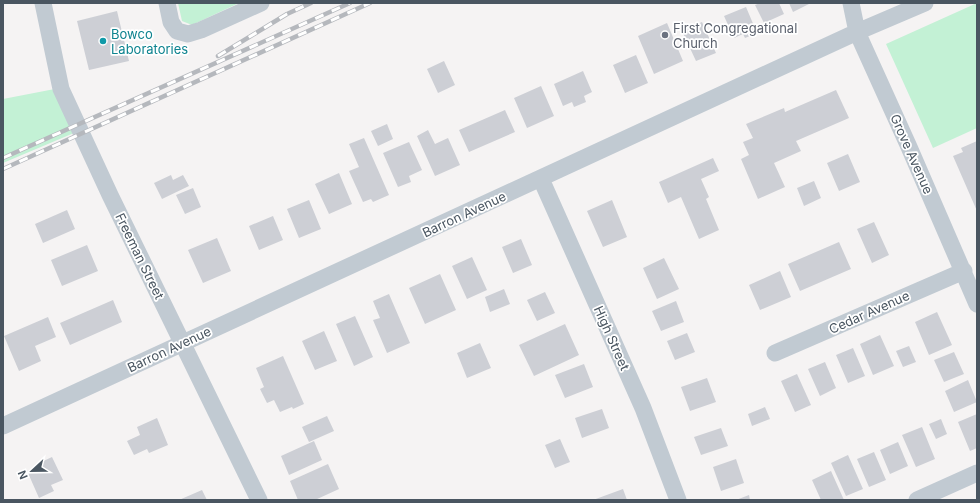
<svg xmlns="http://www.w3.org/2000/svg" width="980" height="503" viewBox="0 0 980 503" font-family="Inter,sans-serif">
  <rect width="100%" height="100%" fill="#f5f3f3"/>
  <!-- green -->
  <path fill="#c3f1d5" d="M178,3H239L192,25L182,21Z
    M977,3V128L933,148L886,44Z
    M65,87L81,130L3,163V99Z"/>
  <!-- building -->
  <path fill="#cdcfd5" d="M760,3H779L784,14L764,23L755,5Z
    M789,3H811L793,12Z
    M746,7L757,33L745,38L743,34L734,38L724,16Z
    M117,11L129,61L89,70L77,21Z
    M702,22L716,53L696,61L682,31Z
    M667,23L683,61L654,74L638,36Z
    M636,55L648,83L625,93L613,65Z
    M444,61L455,85L438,93L427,69Z
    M583,71L592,92L584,96L586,102L574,107L572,102L563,106L554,84Z
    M541,86L554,116L527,128L514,98Z
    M836,90L849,118L796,141L801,151L774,163L785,187L758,199L741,159L749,155L743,142L753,138L746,124L784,108L785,112Z
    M505,110L515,132L469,152L459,130Z
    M387,124L393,139L378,146L371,131Z
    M428,130L435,144L448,138L460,165L435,176L417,136Z
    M364,138L389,195L373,202L371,199L363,202L349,171L359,167L349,144Z
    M977,141V211L953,156L963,152L961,148Z
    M409,142L422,170L409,176L411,182L398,187L383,153Z
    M848,154L860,182L839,191L827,163Z
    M713,158L719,171L701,179L709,197L706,199L719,230L699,239L681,197L668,203L659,182Z
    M339,173L352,204L329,214L315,184Z
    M171,175L173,180L183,175L189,186L162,199L154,183Z
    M814,181L821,198L804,206L797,188Z
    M193,188L201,207L185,214L176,195Z
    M309,200L321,229L299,238L287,209Z
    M612,200L627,237L603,247L587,211Z
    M67,210L75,229L43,243L35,224Z
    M273,216L283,240L259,250L249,226Z
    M874,222L889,255L872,263L857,229Z
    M217,238L231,271L203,283L188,250Z
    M521,239L532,265L513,273L502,247Z
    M839,242L851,269L800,291L788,264Z
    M87,245L98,271L62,286L51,260Z
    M472,257L487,290L467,299L452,266Z
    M664,258L679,289L657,299L643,268Z
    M780,271L791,297L760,310L749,285Z
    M440,274L456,310L425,324L409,288Z
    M504,289L510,304L490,312L485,297Z
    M545,292L555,313L537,321L527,300Z
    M389,294L410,343L387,353L373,320L380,318L373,301Z
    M113,300L122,322L70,345L60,323Z
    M676,301L684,322L661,331L652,311Z
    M937,312L952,345L929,355L915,322Z
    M355,316L373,357L354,366L336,324Z
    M48,317L56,337L35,346L41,361L19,371L4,336Z
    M565,324L579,355L534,376L519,345Z
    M324,331L337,361L315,370L302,341Z
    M687,333L695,352L675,360L667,341Z
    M880,335L894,366L873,375L860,344Z
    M480,343L491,368L467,378L457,353Z
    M909,346L916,362L903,367L896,351Z
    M853,348L865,376L848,383L836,355Z
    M954,352L964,374L944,382L934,360Z
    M283,356L304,404L293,409L292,407L280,412L274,400L267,403L260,389L264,387L256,368Z
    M825,362L836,388L820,396L808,369Z
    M584,364L593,387L565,398L555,375Z
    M797,374L811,405L795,412L781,381Z
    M707,378L716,402L690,411L681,387Z
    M968,380L977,402L954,412L945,391Z
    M765,407L770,419L752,426L748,414Z
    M602,409L609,428L582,438L575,418Z
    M977,414V448L970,451L958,422Z
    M327,416L334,431L309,442L302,427Z
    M157,418L168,445L149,453L147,449L134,455L127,441L140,435L137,427Z
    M941,419L947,434L936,439L929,424Z
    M922,427L935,459L916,467L902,435Z
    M721,428L728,446L701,455L694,437Z
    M560,439L570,462L555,468L545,445Z
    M314,441L322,460L289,475L281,456Z
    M898,442L908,466L890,474L880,450Z
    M874,452L886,480L869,487L857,459Z
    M848,455L863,489L846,496L831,463Z
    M52,457L63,480L51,485L54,491L39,498L28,473L37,469L35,465Z
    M736,459L744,483L721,491L713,467Z
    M328,464L339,489L315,500H298L290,481Z
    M831,471L844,500H821L812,480Z
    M623,489L627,500H593Z
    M202,490L207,500H179Z
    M749,495L750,500H736Z"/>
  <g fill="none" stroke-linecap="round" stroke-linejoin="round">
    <!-- minor -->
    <path stroke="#c1cad2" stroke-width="17" d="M43,3L61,89L110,195L259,500
      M167,3L171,22L177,31L188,34L201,30L261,3
      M851,3L857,32L909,147L977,304
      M541,179L643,408L678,500
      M775,353L964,271
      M3,426L857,32L925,3
      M917,500L977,473"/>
    <defs>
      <path id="rail" d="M218,56L287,14L311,3
        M3,158L350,3
        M3,169L370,3"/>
    </defs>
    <!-- rail casing -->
    <use href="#rail" stroke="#b5b8bd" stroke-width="4.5"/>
    <!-- rail -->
    <use href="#rail" stroke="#fff" stroke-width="3" stroke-dasharray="9" stroke-linecap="butt"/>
  </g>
  <!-- markers -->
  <circle fill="#6b7280" stroke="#fff" stroke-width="1.5" cx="665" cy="35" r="4"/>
  <circle fill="#0f9aa8" stroke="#fff" stroke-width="1.5" cx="103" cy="41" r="4"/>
  <g text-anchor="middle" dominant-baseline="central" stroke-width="3.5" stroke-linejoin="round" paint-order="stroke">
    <!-- worship labels -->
    <g font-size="13" fill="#5b616d" stroke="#fff" text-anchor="start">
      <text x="673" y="28">First Congregational<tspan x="673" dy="15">Church</tspan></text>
    </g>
    <!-- culture labels -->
    <g font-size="13" fill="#0d838f" stroke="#fff" text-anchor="start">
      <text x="111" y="34">Bowco<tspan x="111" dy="15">Laboratories</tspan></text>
    </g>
    <!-- street labels -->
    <g font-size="13" fill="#4a5661" stroke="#fff">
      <text transform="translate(912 154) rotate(66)">Grove Avenue</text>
      <text transform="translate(464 214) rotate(-25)">Barron Avenue</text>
      <text transform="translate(140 256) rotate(64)">Freeman Street</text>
      <text transform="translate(869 312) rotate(-24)">Cedar Avenue</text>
      <text transform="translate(612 338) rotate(66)">High Street</text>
      <text transform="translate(169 349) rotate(-25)">Barron Avenue</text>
    </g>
  </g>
  <!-- border -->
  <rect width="980" height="503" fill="none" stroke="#4a5661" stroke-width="8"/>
  <!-- north arrow -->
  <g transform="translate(32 471) rotate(248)" stroke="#ffffff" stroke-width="3" paint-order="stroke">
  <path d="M0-3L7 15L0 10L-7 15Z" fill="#4a5661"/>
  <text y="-6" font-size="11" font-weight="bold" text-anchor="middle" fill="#4a5661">N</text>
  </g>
</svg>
